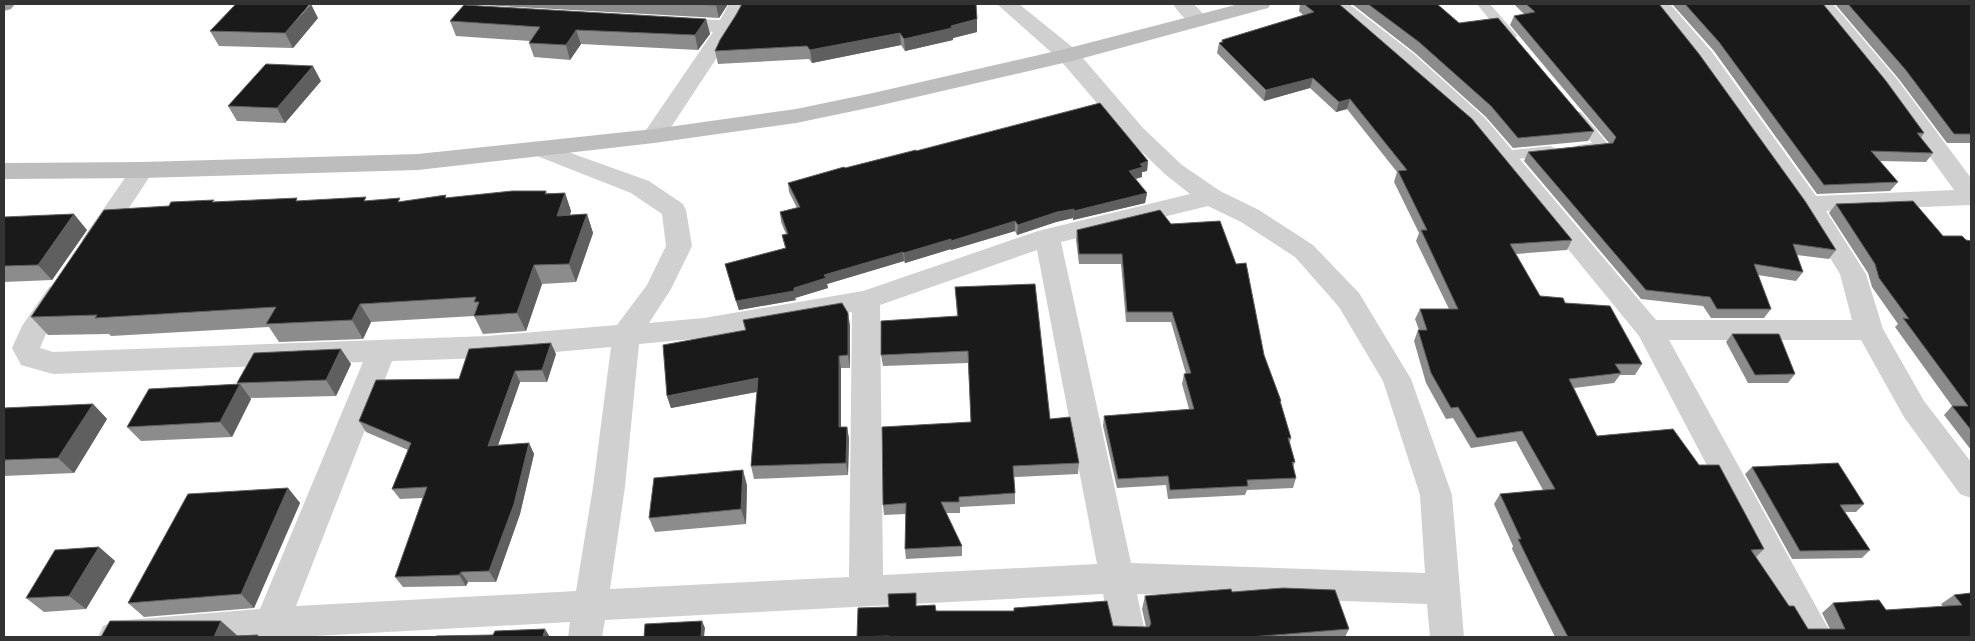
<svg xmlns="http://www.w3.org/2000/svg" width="1975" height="641" viewBox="0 0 1975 641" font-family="'PT Sans Narrow',sans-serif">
  <rect width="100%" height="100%" fill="#fff"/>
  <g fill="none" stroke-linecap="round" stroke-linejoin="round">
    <!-- lane -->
    <path fill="#d0d0d0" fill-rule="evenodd" d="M1477,4H1490L1515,33L1517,36L1515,39H1505Z
      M1576,111L1581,112L1608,144L1610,147L1608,150L1583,153L1578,151L1576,148L1578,145L1592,143L1569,115L1571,112Z
      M1550,146L1555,148L1557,151L1555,154L1503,161L1498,159L1495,156L1498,153L1503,151Z"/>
    <!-- street -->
    <path fill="#d0d0d0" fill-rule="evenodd" d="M729,4H749L737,27L662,141L654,143L646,141L642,136L713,32L664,28L661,24L664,20L671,18L720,20Z
      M997,4H1019L1076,50L1143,128L1182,165L1220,191L1259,210L1313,245L1359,293L1411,379L1452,495L1464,637H1430L1427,604L1137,594L1146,637H1112L1103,594L605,620L602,637H568L570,622L297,637H98L103,626L115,621L260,609L363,362L53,374L21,365L12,348L22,326L49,287L59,284L69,287L72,294L45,336L40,348L53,352L487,336L617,325L647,285L666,246L662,214L631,193L532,154L528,149L532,144L540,142L649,181L683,204L686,210L692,246L671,289L649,323L704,318L863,291L1038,231L1190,194L1166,175L1127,138L1060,60ZM1208,206L1241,222L1295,257L1339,307L1383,381L1420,495L1425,573L1131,563L1061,242ZM1037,250L1097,564L883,575L880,305ZM852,312L849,577L610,589L625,487L639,344L704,338ZM611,347L593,487L576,591L296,606L392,361L487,358Z
      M1173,4H1194L1209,20L1206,24C1191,28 1181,16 1173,4Z
      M1327,4H1349L1414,54L1485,118L1656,320H1852L1840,274L1800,209L1696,62L1650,4H1670L1712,52L1816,196L1954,190L1881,89L1813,4H1833L1897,79L1971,178V205L1826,211L1866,274L1883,329L1924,401L1971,462V498L1960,494L1904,417L1861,340H1669L1833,637H1797L1639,336L1469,128L1398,64Z
      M142,162L150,165L154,170L104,246L95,249L86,246L82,240L86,234L134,165Z"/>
    <!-- secondary -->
    <path fill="#bdbdbd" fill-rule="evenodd" d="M1239,4H1271L1268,8L1076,60L873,107L796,123L654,143L418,170L142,178L4,179V163L142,162L418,154L654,129L796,109L873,93L1065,49Z"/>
    <!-- highway -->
    <path fill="#9a9a9a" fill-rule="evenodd" d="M4,4H15L11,9L4,11Z"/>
  </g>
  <!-- wall -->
  <path fill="#8c8c8c" d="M481,4H728L719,18L482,5Z
    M1300,4H1339L1572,240L1567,250L1516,254L1540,296L1565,303L1642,364L1635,375H1620L1614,383L1574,388L1597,436L1699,465L1764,549L1756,557L1789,606L1808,629H1830L1822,613L1833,603L1886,610L1943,607L1941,604L1954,595L1971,593V637H1555L1512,549L1513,546L1494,504L1500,494L1543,490L1516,441L1471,448L1453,418L1446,419L1426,383L1414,341L1418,330H1419L1415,319L1420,309H1449L1416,241L1419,233L1394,182L1397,172L1347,109L1336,112L1310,88L1264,101L1217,53L1219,43L1221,42L1222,40L1303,15L1299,11Z
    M1352,4H1437L1459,23L1594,131L1588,141L1513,148L1486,117L1415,53Z
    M1514,4H1659L1836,250L1829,259L1797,255L1803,272L1796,281L1758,275L1771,309L1764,318H1711L1703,306L1641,299L1524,161L1528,152L1609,143L1510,25L1514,16L1524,14Z
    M1672,4H1823L1924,133L1921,138L1933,153L1926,162L1880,161L1898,182L1890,191L1817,194L1714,51Z
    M1835,4H1971V143H1947L1898,78Z
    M736,15L977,19V32L953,38V40L905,51L901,45L812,63L809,59L718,64L715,51Z
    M318,18L293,48L219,46L210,31Z
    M706,19L710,34L698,50L581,44L570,60L534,57L529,43L530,41L456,36L450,21Z
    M321,81L285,123L237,121L228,106Z
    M916,151L1148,161L1147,171L1142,172V177L1135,179L1147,193L1145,203L1073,220V218L1056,222L1017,235L1015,231L951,250V249L905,263L904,261L827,284L828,288L795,298L796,300L739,310L725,264L785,248L782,235L786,234L781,222L780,212L797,208L789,192L788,183Z
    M546,191L547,193H565L571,211L570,215L587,214L593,233L576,282L542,284L526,331L483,334L474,316L371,322L363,339L279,342L269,327L111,336L109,334L48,335L31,317L215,202L299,201L401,202L447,198Z
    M1836,204L1943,236L1966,240L1971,241V450L1944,415L1952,406L1895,327L1898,324L1872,287L1868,273L1829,213Z
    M1160,210L1264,355L1281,401V404L1291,438L1290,442L1295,462L1293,467L1296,478L1293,488L1247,490L1245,495L1168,499L1166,485L1117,488L1103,426L1104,416L1189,409L1182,384L1184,374H1186L1171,322H1126L1121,264H1079L1076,240L1077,230Z
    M4,217L87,230L52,280L4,282Z
    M955,287L1050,419L1079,463L1078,474L1014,477L1015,493V504L960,507V513H946L962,546V556L906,559L905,549L906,514L884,515L883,505L971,422L968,363L883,366L881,355L957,316Z
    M743,320L850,325V368H841V427H847L849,439L848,475L754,479L751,466L757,392L671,408L667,396L745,330Z
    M1732,334L1795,374L1788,383H1748L1726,342Z
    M556,354L547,382H520L498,445L529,443L534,454L520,514L496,582H468L466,586L403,587L395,577L423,498L400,499L392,489L408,450L366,432L359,421L459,379Z
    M351,364L336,396L250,398L251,399L232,437L141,441L127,427L238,384L237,383Z
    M93,404L107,419L74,473L4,476V408Z
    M1752,467L1864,504L1856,512H1845L1870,550L1862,558L1792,559L1745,474Z
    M747,485L746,524L655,532L649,518Z
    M288,488L300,503L254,608L144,617L128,603Z
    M99,547L115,561L86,609L44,612L26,598Z
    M1232,592L1349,629L1345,637H857L936,611L1113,626L1146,627L1142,609L1145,596Z"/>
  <!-- shaded-wall -->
  <path fill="#5f5f5f" d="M311,4L318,18L293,48L285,33Z
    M717,4H728L719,18L716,5Z
    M706,19L710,34L698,50L695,35Z
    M977,19V32L953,38V40L905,51L904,39Z
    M576,30L581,44L570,60L566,45Z
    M900,33L901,45L812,63L810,50Z
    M313,66L321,81L285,123L277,108Z
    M1313,78L1310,88L1264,101L1266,90Z
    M1350,99L1347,109L1336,112L1339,102Z
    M1148,161L1147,171L1142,172V177L1128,181L1129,171L1140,164Z
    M565,193L571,211L564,234L557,216Z
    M1147,193L1145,203L1073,220L1074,211Z
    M1074,209L1073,218L1056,222L1017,235L1018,225L1057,212Z
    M74,214L87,230L52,280L38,265Z
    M587,214L593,233L576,282L569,264Z
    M1015,221V231L951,250V241Z
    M951,239V249L905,263L904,253Z
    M903,252L904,261L827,284L828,288L795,298L796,300L739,310L736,301L794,288L824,275Z
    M534,265L542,284L526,331L517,313Z
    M360,304L371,322L363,339L352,320Z
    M848,313L850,325V368L848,355Z
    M551,343L556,354L547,382L542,370Z
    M341,349L351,364L336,396L326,380Z
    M839,356L841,368V440L839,427Z
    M515,371L520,382L494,457L488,446Z
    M758,378L761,391L671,408L667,396Z
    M240,384L251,399L232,437L220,422Z
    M93,404L107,419L74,473L58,458Z
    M847,427L849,439L848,475L846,463Z
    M529,443L534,454L520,514L496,582L489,571Z
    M743,470L747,485L746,524L741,509Z
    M288,488L300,503L254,608L241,594Z
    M99,547L115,561L86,609L69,596Z
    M461,572L468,582L466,586L459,575Z
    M221,621L239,637H214Z
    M702,621L705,628L704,637H701Z
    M545,629L550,637H543Z"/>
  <!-- building -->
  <path fill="#1a1a1a" stroke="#5f5f5f" d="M236,4H310L285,33L210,31Z
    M685,4H717L716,5Z
    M742,4H976L977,19L951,26L952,28L904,39L900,33L810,50L807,46L715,51L720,40L736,15Z
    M1304,4H1339L1472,119L1572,240L1510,244L1540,296L1563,298L1565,303L1610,306L1642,364H1615L1621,373L1569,379L1597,436L1673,429L1699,465H1719L1764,549L1751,550L1789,606H1794L1808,629H1845L1833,603L1879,600L1886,610L1962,605L1954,595L1971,593V637H1568L1541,586L1518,539H1521L1500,494L1555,489L1522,431L1477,438L1458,407L1451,408L1431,373L1418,330H1427L1420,309H1458L1421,230H1427L1398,171L1407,170L1350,99L1339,102L1313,78L1266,90L1219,43L1223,42L1222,40L1314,12Z
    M1368,4H1437L1459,23L1498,18L1594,131L1518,138L1491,106L1419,42Z
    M1526,4H1659L1699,54L1805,201L1836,250L1793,244L1803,272L1754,264L1771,309H1717L1710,297L1646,290L1528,152L1613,143L1616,137L1514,16L1535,12Z
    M1685,4H1823L1886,81L1924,133H1917L1933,153L1871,151L1898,182L1824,185L1719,42Z
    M1848,4H1971V134H1954L1905,69Z
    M464,5L706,19L695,35L576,30L566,45L529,43L540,27L450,21Z
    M266,64L313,66L277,108L228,106Z
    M1100,103L1148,161L1140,164L1143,167L1129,171L1147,193L1074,211V209L1057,212L1018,225L1015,221L951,241V239L904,253L903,252L824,275L826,278L794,288V291L736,301L725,264L786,248L782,235L788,234L780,212L800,207L788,183L844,167L845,168L916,150V151Z
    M512,191H546L545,194L565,193L557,216L587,214L569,264L534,265L517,313L474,316L479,302H474L476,297L360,304L352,320L266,324L276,307L95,318L97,315L31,317L104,210L169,206L171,202L214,200L212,202L297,198L296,201L366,197L364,201L400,198L398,202L446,195L445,198Z
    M1913,201L1943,236H1962L1966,240L1971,241V430L1952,406H1968L1903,318L1909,319L1879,278L1875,264L1836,204Z
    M1160,210L1171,224L1220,221L1236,264L1246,263L1264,355L1281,401H1280L1291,438H1288L1295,462H1292L1296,478L1247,480L1248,486L1170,490L1168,476L1118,479L1104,416L1194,409L1184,374L1191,373L1172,312H1127L1122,254H1079L1077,230Z
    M74,214L38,265L4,266V217Z
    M1035,284L1050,419L1070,417L1079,463L1013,466L1015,493L959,497V502H941L962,546L905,549L906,503L883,505L882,427L971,422L968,351L881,355V321L958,316L955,287Z
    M842,303L848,313V355L839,356V427H847L846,463L751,466L758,378L667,396L663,345L746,330L743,320Z
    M1732,334H1779L1795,374L1755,375Z
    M551,343L542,370L515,371L488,446L529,443L514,504L489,571L461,572L459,575L395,577L427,487L392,489L411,443L359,421L376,380L459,379L469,349Z
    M341,349L326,380L237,383L254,353Z
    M240,384L220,422L127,427L149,389Z
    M93,404L58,458L4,460V408Z
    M1838,463L1864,504L1840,505L1870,550L1800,551L1752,467Z
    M743,470L741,509L649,518L654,478Z
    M288,488L241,594L128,603L188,494Z
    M99,547L69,596L26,598L55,550Z
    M1283,588L1335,590L1349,629L1250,637H889V636L857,637L858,608L889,607L888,594L916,593V606L935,605L936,611H1014V608L1107,601L1113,626L1149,627L1151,624L1145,596L1231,589L1232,592Z
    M110,621H221L214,637L258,635L257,637H101Z
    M702,621L701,637H644L645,624Z
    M545,629L543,637H435L436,636L493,635L495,631Z"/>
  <!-- border -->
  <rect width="1975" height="641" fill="none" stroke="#333333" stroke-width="10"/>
</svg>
